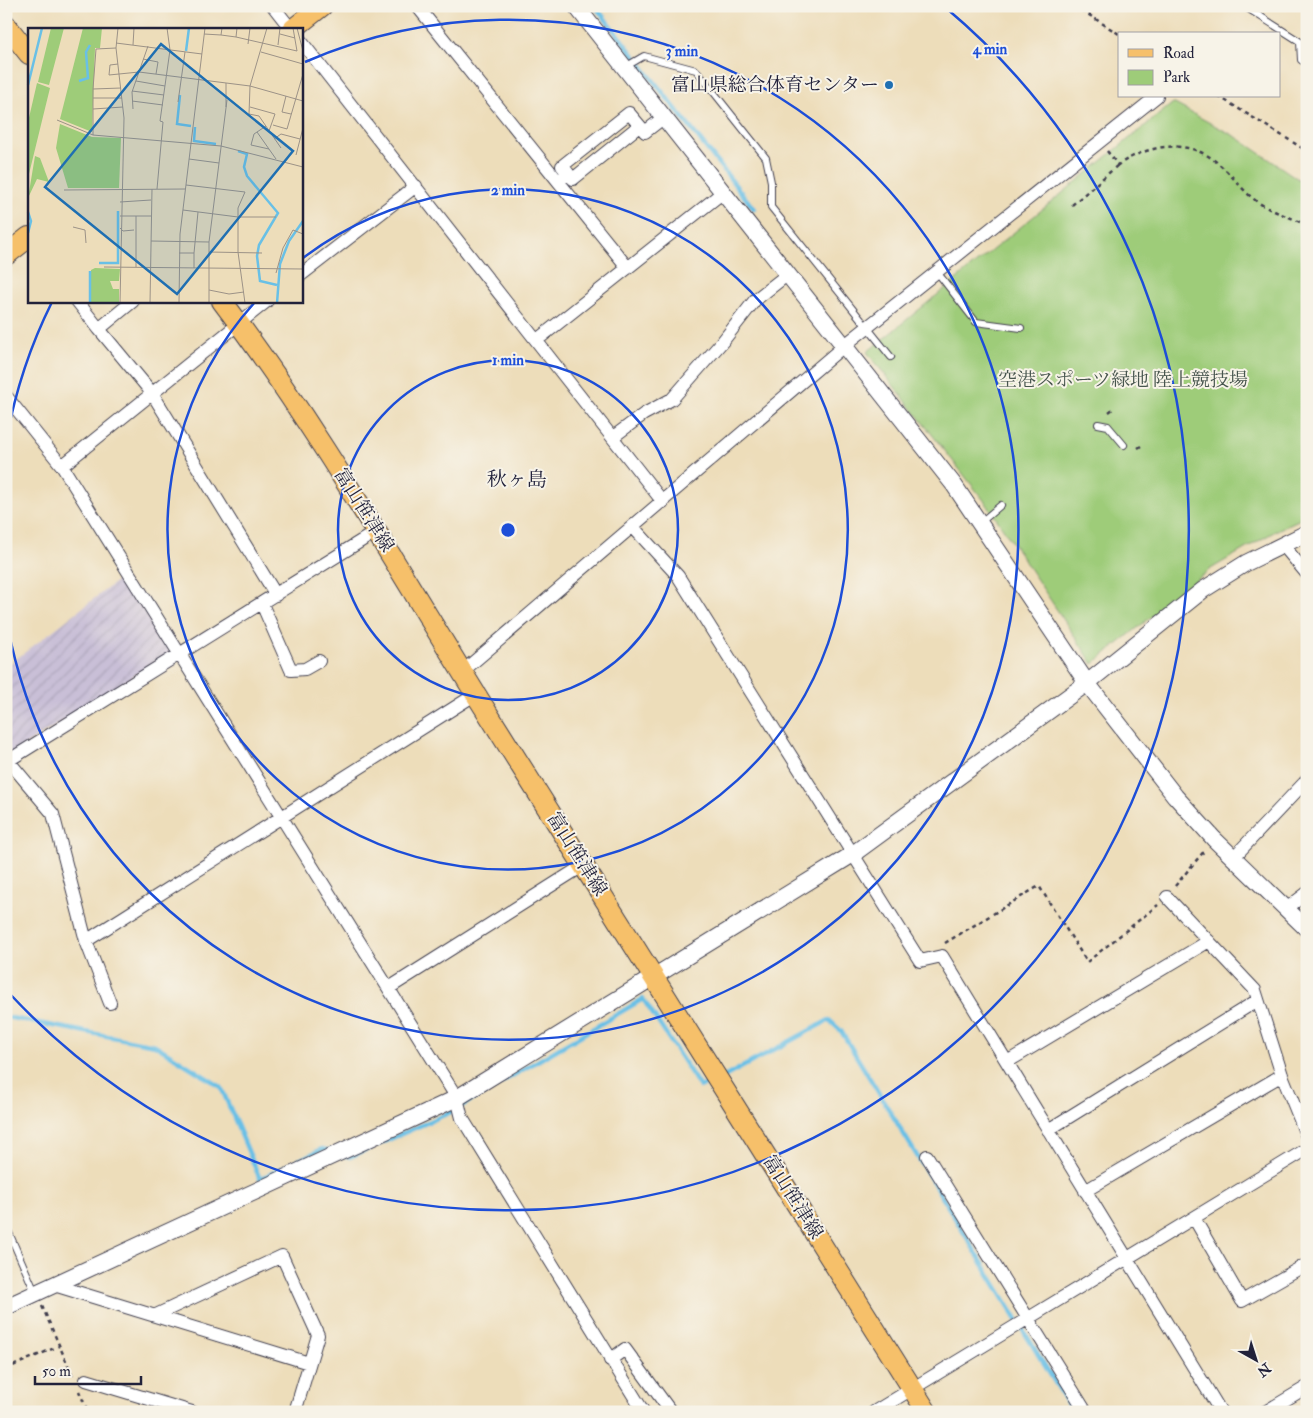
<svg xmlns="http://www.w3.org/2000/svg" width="1313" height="1418" viewBox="0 0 1313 1418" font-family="'IM FELL Double Pica','Noto Serif JP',serif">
  <defs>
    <pattern id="industrial-furrows" width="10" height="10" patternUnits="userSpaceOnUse" patternTransform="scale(1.25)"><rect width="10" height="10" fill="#c9bfd7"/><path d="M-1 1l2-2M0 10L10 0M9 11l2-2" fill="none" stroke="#aca4b9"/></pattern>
  </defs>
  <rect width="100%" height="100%" fill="#f7f3e8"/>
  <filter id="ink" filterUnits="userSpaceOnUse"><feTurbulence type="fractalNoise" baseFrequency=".02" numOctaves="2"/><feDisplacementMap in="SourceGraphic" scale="10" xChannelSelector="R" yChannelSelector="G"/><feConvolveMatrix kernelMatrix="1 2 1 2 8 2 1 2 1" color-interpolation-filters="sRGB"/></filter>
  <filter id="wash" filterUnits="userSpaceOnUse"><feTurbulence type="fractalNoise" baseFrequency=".0096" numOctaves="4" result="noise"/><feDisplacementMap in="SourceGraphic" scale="20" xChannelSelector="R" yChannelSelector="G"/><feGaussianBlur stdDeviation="1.12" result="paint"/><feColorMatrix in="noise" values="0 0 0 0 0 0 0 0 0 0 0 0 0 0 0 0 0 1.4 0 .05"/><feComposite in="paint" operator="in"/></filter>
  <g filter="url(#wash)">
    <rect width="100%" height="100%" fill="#edddba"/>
    <!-- industrial -->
    <path fill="url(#industrial-furrows)" d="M122,577L171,652L11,754L6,748V667Z"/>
    <!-- park -->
    <path fill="#9ecc79" stroke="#60775a" d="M1173,103L1238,138L1307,185V516L1279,529L1209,570L1093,664L986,503L867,352Z"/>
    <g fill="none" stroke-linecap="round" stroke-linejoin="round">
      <!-- stream -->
      <path stroke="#69c0e6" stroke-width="4.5" d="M595,6L754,209
        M6,1017L155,1045L221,1087L260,1179L322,1149L330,1151
        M722,1078L829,1020L841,1031L1073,1412
        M344,1155L350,1157L451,1112L643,999L700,1087L712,1082"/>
    </g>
  </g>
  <g filter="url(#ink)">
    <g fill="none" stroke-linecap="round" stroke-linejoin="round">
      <defs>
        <path id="service" d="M1244,6L1307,46
          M1300,42L1301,60L1307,64
          M625,67L644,56L696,70L766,158L771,182V207L891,357
          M937,272L976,322L1021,328
          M1098,424L1108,426L1124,445
          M981,522L1001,505
          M6,1226L35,1292"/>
        <path id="minor" d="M273,6L291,29
          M417,6L628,268
          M301,41L663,502
          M568,173L573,179L639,126
          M559,181L568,173L562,166L629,113L645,132L663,118
          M301,275L416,186
          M77,301L99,329L133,301
          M99,329L152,393L276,595
          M537,340L722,193
          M6,396L62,466L457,1098L462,1118L643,1411
          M613,437L644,414L672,399L723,341L755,300L788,274
          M62,466L267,301
          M633,527L678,576L920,961L942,956L1221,1412
          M1282,544L1307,574
          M262,604L291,670L305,669L319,661
          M463,671L845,345L1157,96
          M6,758L53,814L86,941L476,694
          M6,762L377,531
          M1233,858L1307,780
          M1167,897L1255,990L1282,1075L1307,1137
          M1286,909L1307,893
          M86,941L110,1003
          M389,988L584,865
          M1007,1062L1209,941
          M1048,1130L1258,1000
          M927,1156L1086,1412
          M1085,1191L1282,1075
          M1194,1218L1242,1301L1307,1264
          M54,1285L309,1363
          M156,1315L282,1256L318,1335L295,1412
          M610,1360L625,1349L671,1412
          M86,1380L192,1412
          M874,1412L1307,1149
          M1265,1412L1307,1387"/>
        <path id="tertiary" d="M576,6L954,485L1087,683L1175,796L1214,839L1307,929
          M6,1307L457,1098L853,854L1087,683L1203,590L1246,563L1307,533"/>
        <path id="primary" d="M6,25L29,54
          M293,29L322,6
          M6,255L29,237
          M222,301C318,428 396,566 480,701C629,938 778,1175 927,1412"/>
      </defs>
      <!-- service casing -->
      <use href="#service" stroke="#403e4e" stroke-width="8"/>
      <!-- minor casing -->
      <use href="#minor" stroke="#403e4e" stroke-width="14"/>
      <!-- tertiary casing -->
      <use href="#tertiary" stroke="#403e4e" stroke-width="18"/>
      <!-- primary casing -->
      <use href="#primary" stroke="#403e4e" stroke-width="22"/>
      <!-- path -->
      <path stroke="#403e4e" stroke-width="2.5" stroke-dasharray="4 4" stroke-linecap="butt" d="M1075,6L1119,34
        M1218,96L1307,151
        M1107,151L1118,165C1149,144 1190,137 1220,165C1233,176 1242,190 1255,200C1270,212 1291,216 1307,226
        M1072,205L1118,165
        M1109,412L1113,409
        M1138,448L1141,446
        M1175,886L1205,850
        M945,943L1039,886L1087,962L1158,905
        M42,1306L74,1379
        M6,1369L59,1346
        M79,1391L88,1412"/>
      <!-- service -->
      <use href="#service" stroke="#fff" stroke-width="6"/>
      <!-- minor -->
      <use href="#minor" stroke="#fff" stroke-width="12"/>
      <!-- tertiary -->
      <use href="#tertiary" stroke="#fff" stroke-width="16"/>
      <!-- primary -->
      <use href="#primary" stroke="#f6c06b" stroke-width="20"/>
    </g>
  </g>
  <!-- distance rings -->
  <g fill="none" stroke="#1d4ed8" stroke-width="2.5">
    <circle cx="508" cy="530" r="170"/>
    <path d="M303 258A340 340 0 1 1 255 302"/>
    <path d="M7 437A510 510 0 0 1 52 302M305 62A510 510 0 1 1 7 623"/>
    <path d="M946 8A681 681 0 1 1 10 994"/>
  </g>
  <!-- markers -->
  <circle fill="#1f6fb2" stroke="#f7f3e8" stroke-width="2" cx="889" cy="85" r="5"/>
  <g text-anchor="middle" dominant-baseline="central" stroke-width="4" stroke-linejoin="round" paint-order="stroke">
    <!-- poi labels -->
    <g font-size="19" fill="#22223b" stroke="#f7f3e8" text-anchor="end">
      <text x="879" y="85">富山県総合体育センター</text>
    </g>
    <!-- park labels -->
    <g font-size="19" fill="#47554e" stroke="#f7f3e8">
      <text x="1123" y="380">空港スポーツ緑地 陸上競技場</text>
    </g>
    <!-- street labels -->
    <g font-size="19" fill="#22223b" stroke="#f7f3e8">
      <text transform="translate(364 510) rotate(58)">富山笹津線</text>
      <text transform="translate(577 854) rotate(58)">富山笹津線</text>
      <text transform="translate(793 1197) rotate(58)">富山笹津線</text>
    </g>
    <!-- neighbourhood labels -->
    <g font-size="20" fill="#22223b" stroke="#f7f3e8">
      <text x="517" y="479">秋ヶ島</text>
    </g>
  </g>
  <!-- overview -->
  <g transform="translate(28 28)">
    <rect width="275" height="275" fill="#edddba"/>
    <path d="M23,0H36L21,57L10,54ZM9,55L22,60L0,150V94ZM7,128L12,130L21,154L9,151L0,170Z" fill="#9ecc79"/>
    <path d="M55,0H74L72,20H67L64,104L32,91ZM32,96L64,109L93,110L91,160H40L28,120ZM67,240L92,241L91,253H82L85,261H91V275H62L63,242Z" fill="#9ecc79"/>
    <path fill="none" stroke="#69c0e6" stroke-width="2.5" d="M158,23L161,0M51,53L60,50L58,24L62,17M0,57L14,0M152,67L149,96L163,98M167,99L166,113L188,116M210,123L219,126L216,139L219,148L250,185L231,217L229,228L232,253L249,257M0,184L3,193L0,205M71,235H90V183M62,275V243M249,275L252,236L261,213L275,193"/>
    <path fill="none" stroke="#9c9287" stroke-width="1" d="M90,0L88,20L96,90L92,275M209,0L208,9L269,23L265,0M239,0L222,58L221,86L231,88L253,120M269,0L275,23M176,6L193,7L194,0M252,6L267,10M193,7L208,9M88,15L174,26M220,16L222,0M105,17L106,0M250,17L252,0M88,20L68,21L65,61L93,60M233,24L275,36M115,31L130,34L128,46M90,36L82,37L81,47L111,44L222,58L275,73M108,53L137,58M198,55V79M65,61V70H94M104,63L136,67M258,68L254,84L263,86M65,70V81L95,79M104,73L135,77M150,74L157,24M222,79L247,86L241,103M65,81V107M105,81L104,64L120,18M29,92L65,107L193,118L275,139M245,97L259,101L275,46M238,98L226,106L223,117L241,121M229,104L248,131M246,111L253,106L272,111M268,127L275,100M161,131L191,135M158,157L217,164L210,180V224L217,275M129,161L135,94L132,93L142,22L139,0M36,162L157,161M92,174L123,172M155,182L210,189H248M92,188H123M45,199L57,202L58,215M92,200L95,203L106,202M123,213L181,214M181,224L234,225M151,225H166V240M166,225L170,184M76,239L275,241M108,239V188M248,245L255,220L265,202L275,206M181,262L201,266L216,264M122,275L124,161M151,275L152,206L177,0M181,275V214L199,72"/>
    <path fill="#1f6fb2" fill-opacity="0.15" stroke="#1f6fb2" stroke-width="2.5" d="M133,16L265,123L149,266L17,159Z"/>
    <rect width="275" height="275" fill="none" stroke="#22223b" stroke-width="2.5"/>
  </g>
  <circle cx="508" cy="530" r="8" fill="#1d4ed8" stroke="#f7f3e8" stroke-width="2.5"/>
  <g font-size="15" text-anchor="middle" font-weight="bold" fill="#1d4ed8" stroke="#f7f3e8" stroke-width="4" stroke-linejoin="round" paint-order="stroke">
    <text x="990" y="54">4 min</text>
    <text x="682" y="56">3 min</text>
    <text x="508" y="195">2 min</text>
    <text x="508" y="365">1 min</text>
  </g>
  <!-- margin -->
  <rect width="1313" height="1418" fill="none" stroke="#f7f3e8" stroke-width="25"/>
  <!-- legend -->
  <rect x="1118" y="32" width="162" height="65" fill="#f7f3e8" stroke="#a29fa3"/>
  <rect x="1128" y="49" width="25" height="8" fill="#f6c06b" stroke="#a29fa3"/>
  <text x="1163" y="58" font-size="15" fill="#22223b">Road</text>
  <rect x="1128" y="70" width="25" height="15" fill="#9ecc79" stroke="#a29fa3"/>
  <text x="1163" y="82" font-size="15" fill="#22223b">Park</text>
  <!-- north arrow -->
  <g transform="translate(1256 1360) rotate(141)" stroke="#f7f3e8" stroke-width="4" paint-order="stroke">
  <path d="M0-4L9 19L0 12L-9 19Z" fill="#22223b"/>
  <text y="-8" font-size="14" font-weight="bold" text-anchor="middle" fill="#22223b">N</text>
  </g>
  <!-- scale -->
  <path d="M35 1376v8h106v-8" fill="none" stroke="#22223b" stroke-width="2.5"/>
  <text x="42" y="1376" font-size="15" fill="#22223b" stroke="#f7f3e8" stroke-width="4" paint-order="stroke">50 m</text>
</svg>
